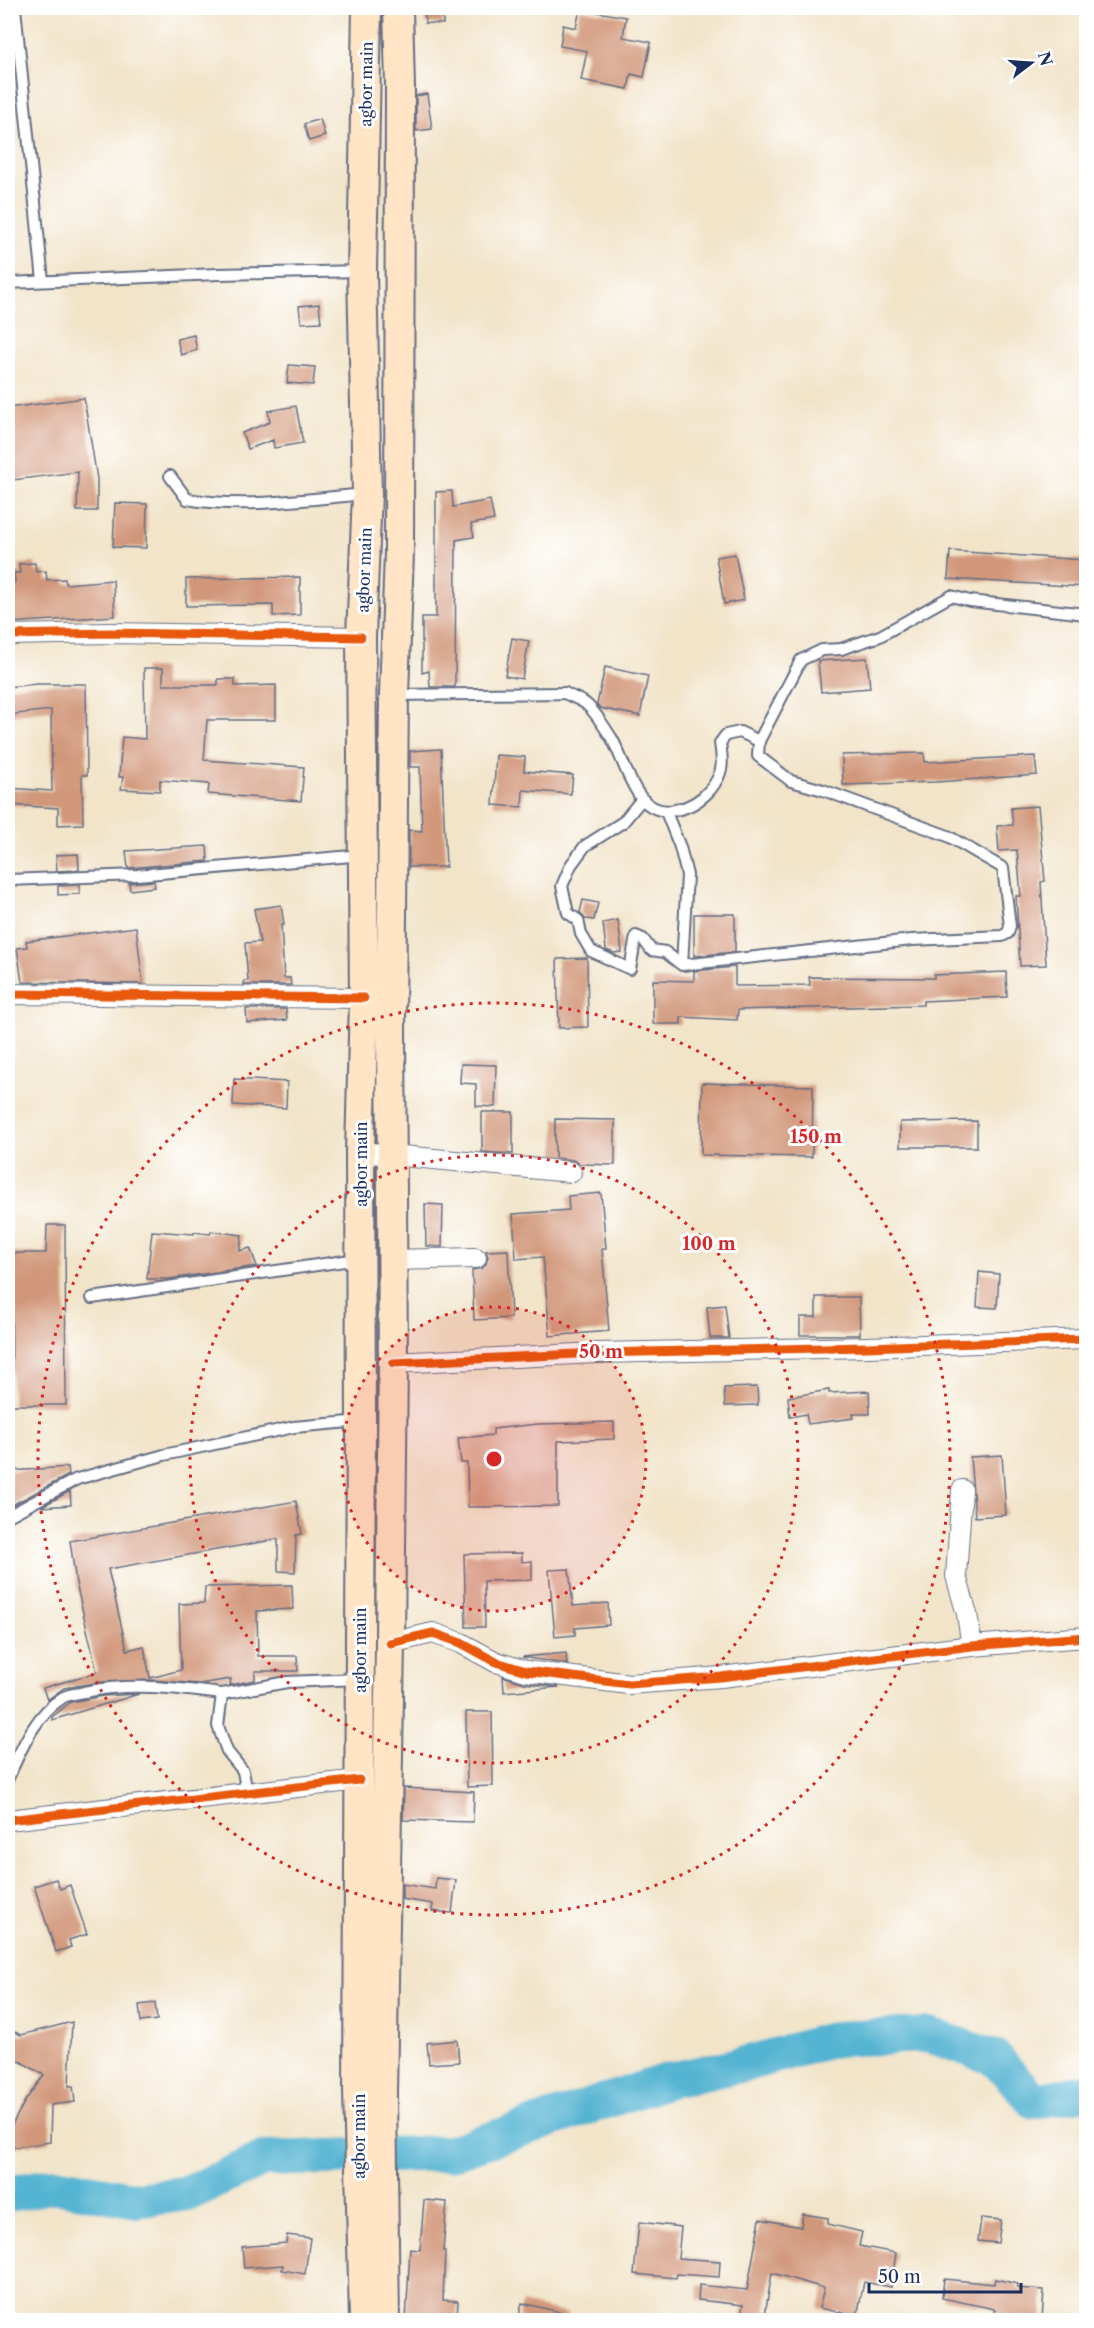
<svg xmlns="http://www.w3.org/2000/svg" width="1094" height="2328" viewBox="0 0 1094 2328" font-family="'Libre Caslon Text',serif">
  <rect width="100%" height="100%" fill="#fff"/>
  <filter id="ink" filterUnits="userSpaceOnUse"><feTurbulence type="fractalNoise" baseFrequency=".0167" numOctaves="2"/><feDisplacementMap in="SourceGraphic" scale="12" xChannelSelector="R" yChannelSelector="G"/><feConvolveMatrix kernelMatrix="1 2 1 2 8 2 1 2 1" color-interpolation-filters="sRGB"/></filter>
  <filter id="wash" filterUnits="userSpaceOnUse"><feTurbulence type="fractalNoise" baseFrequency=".008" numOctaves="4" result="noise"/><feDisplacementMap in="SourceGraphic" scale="24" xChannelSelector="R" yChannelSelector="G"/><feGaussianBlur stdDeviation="1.35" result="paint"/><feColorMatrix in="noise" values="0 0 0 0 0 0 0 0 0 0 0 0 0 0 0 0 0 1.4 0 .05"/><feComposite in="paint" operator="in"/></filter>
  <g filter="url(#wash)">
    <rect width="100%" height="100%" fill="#f1e4c9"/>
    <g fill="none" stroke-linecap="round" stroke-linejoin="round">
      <!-- river -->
      <path stroke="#54b4d2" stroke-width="36" d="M8,2194L55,2185L137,2200L189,2193L263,2159L450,2153L666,2081L749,2063L835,2039L929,2035L995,2058L1034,2101L1086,2092"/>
    </g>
    <g id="blocks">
      <!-- building -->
      <path fill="#d1977a" d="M425,8H443V24L425,23Z
        M580,9L626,17L623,37L651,42L644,77L631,74L628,89L581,80L587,51L560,46L563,25L576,28Z
        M427,94L432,129L416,131V96Z
        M320,119L325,136L309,141L304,124Z
        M319,304L321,322L301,323L299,306Z
        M194,335L197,350L181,355L177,339Z
        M289,365L315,367L313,385L287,383Z
        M84,398L97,479V511H77L78,472L13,480L8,432V408Z
        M296,406L303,443L274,448L273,440L248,449L242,433L270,422L268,411Z
        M452,491L453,507L490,500L494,520L471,524L474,537L456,540L455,687H430L429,671L422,673V617H436V492Z
        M115,503L147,504L146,548L113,547Z
        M950,551L1086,560V587L948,579Z
        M735,554L744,600L724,604L716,557Z
        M35,563L36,572L46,571L47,580L65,579L66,584L113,580L115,616L8,623V582H15L14,573H20L19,564Z
        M300,577V615L273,616V605L186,606V579Z
        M512,638L529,641L522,679L505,676Z
        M867,658L870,688L821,692L818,661Z
        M605,667L648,676L640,716L600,708L597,704Z
        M144,668H163V685H218V679H235V686L276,685V720H207L204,760L304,767L301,801L208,794L209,784L160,780V791L121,789L123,777H119L122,737L145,739Z
        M36,684H86L87,775H82L83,824L58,825V808L8,805V788L52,791L51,710L8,715V687Z
        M441,749L446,867H409V830L422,831L420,767H410V751Z
        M924,753L925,762L1035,756L1037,775L936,782L843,785L842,755Z
        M496,755L525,757L524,771L573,775L571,794L523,790L522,807L493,805Z
        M1038,806L1045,881L1041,882L1046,965L1020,966L1016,896H1021L1017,850L999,851L997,826L1013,825L1011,808Z
        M207,846L208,861L128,868L126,851Z
        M78,854L79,870L57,871L56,855Z
        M154,881L155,887L130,890L129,883Z
        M80,885V894L58,895V886Z
        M583,900L598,903L594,920L585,919L580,912Z
        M281,905L284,925H281L284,978H290L291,985H244V981H248L245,943L260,942L254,909Z
        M694,914H735V952L694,956Z
        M618,920L622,952L614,953L606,950L603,923Z
        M136,927L143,984L22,982L17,948L27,947L26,941Z
        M587,958L588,1027L559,1028L557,959Z
        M735,967V986L810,985L809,977L934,978V975L1006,972L1007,997L923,1001V1005L738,1010L737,1020L681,1017V1024H653V980L694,981V971Z
        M246,1009H286L287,1020L247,1023Z
        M461,1064L496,1065L495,1107L476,1106V1084L460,1083Z
        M234,1079L287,1082L286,1108L233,1105Z
        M702,1083L813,1086L812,1157L701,1155Z
        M482,1112H513V1154L482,1152Z
        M555,1119L615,1120V1165L580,1164L573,1160L555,1158Z
        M977,1121V1147H900V1122Z
        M601,1193L606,1248L602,1249L609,1331L550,1336L543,1257L516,1259L513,1214L569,1210L568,1196Z
        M425,1204L443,1205L442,1247L426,1246Z
        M47,1225H65L66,1405H12L11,1253H46Z
        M152,1231L194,1234V1232L210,1234L211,1231L242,1235L240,1251L250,1248L257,1266L169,1279H147Z
        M508,1250L511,1318L474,1320L472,1270L482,1268L486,1264L488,1257L486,1251Z
        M979,1272L999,1274L997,1308L977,1307Z
        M816,1297H859L860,1335H800V1317H816Z
        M725,1305L729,1338H710L707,1307Z
        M757,1387L758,1405L725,1406L724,1388Z
        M829,1390V1393L869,1391L870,1414H853L854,1418L808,1424L806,1414L790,1417L788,1397Z
        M614,1422V1439L558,1441V1506L468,1507L467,1463H461L458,1438L493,1435V1429L538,1424Z
        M1002,1455L1006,1515L975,1517L970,1457Z
        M68,1467L69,1475L12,1505L10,1471Z
        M70,1491L71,1505L41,1507Z
        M296,1501L302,1534L296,1535L295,1572L278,1571V1539L108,1569L127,1650L144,1646L150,1678L181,1670L179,1604L204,1603L205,1587L292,1585L293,1609L257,1611L258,1656H297L298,1671H255V1680L230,1685L231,1679L199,1684L153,1680L101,1682L64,1688L47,1700L43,1688L97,1672L76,1583L70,1541Z
        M522,1553V1562L532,1561V1580L484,1581L485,1627H466L464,1554Z
        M569,1569L573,1606L608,1603L609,1625L575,1628V1635L555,1637L549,1570Z
        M566,1653L567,1664L522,1657Z
        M503,1676L524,1683L559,1687L504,1692Z
        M139,1694L52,1720V1717L71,1702L103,1696Z
        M466,1712H492L493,1786L467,1787Z
        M404,1788L474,1792L473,1822L403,1820Z
        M436,1878L456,1880L452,1913L432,1911L433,1904L402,1899V1884L435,1889Z
        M56,1879L60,1889L70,1885L87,1934L69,1940L71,1947L56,1952L34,1886Z
        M155,2003L157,2020L141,2022L139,2005Z
        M72,2022L69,2086H73L75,2102L51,2105L50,2142L9,2148L8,2132L25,2101L44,2075L20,2061L8,2066V2029L21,2035Z
        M457,2040L459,2062L429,2064L427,2043Z
        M424,2200L447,2202L443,2251H445L443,2300L458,2301L457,2320H406L410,2249L420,2250Z
        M803,2214L828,2218V2224L862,2232L859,2246L896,2253L891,2287L864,2282L857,2316L819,2308L824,2288L772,2273L764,2320H740L743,2305L698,2300L699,2285L747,2290L760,2219L801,2227Z
        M981,2218L1001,2220L998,2243L978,2241Z
        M639,2222L681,2227L678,2258L720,2261L719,2277L677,2274L676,2278L634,2274Z
        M287,2235L310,2238L305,2274L282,2270L283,2265L244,2268L242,2247L286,2243Z
        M944,2279L994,2284L995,2279L1018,2284L1017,2288L1044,2290L1042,2320H993L995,2309L942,2298Z
        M522,2303L568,2314L567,2320H518Z"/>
    </g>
  </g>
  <g filter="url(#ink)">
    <use href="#blocks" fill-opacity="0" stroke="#666e83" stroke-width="1.5"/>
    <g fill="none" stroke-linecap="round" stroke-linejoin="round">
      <defs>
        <path id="service" d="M15,8L43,281
          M8,283L218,274L362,271
          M170,476L187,499C246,509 307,499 366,494
          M394,695L565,693C571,697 580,699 586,704C595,711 604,727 611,737C627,763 634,818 675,810C688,808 701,800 710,790C724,773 723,762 720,743L726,735L740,732L759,741L758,756L791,781L823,790L948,836L1003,868L1010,926L1008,933L1002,936L912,940L682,965L665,952L651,950L643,939L636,936L630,969L591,951L581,934L578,920L568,913L562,886L571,865L585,846L623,822L642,799
          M759,741L801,660L822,650L841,649L880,636L951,596L970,601L1086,614
          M666,812L680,847L687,875L682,965
          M8,880L137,875L363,855
          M92,1298L358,1259
          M8,1516L77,1479L164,1455L294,1427L361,1421
          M8,1778C21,1750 34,1716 62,1698C67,1694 77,1694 84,1692C131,1682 175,1688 222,1694
          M247,1793L243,1771L227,1751L218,1726L222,1694L287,1682L359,1679"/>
        <path id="minor" d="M8,635L110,633L361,637
          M8,994L364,998
          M360,1152L571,1172
          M392,1260L476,1258
          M393,1363L597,1353L868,1347L1086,1339
          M962,1490L956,1576L967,1614L972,1646
          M390,1643L433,1633L461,1643L496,1662L526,1671L629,1684L721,1677L972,1646L1086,1637
          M8,1820L359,1780"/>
        <path id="secondary" d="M364,2320L358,2091L361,1421L360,1152L364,998L361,637L367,494L362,271L367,8
          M385,2320L382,2094L390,1643L393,1363L391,1024L394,695L399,552L400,87L398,8"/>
      </defs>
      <!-- service casing -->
      <use href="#service" stroke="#666e83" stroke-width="14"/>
      <!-- minor casing -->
      <use href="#minor" stroke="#666e83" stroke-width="22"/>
      <!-- secondary casing -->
      <use href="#secondary" stroke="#666e83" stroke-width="32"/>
      <!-- service -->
      <use href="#service" stroke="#fff" stroke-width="10"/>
      <!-- minor -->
      <use href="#minor" stroke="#fff" stroke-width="20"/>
      <!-- secondary -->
      <use href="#secondary" stroke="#ffe4c6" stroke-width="28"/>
      <defs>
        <path id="cycleway" d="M8,635L110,633L361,637
          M8,994L364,998
          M393,1363L597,1353L868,1347L1086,1339
          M390,1643L433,1633L461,1643L496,1662L526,1671L629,1684L721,1677L972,1646L1086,1637
          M8,1820L359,1780"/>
      </defs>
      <!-- cycleway casing -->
      <use href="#cycleway" stroke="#fff" stroke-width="13"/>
      <!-- cycleway -->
      <use href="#cycleway" stroke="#e8590c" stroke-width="9"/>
    </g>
  </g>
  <!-- distance rings -->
  <circle cx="494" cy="1459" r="152" fill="#d62828" fill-opacity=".12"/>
  <g fill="none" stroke="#d62828" stroke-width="3" stroke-dasharray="3 6">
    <circle cx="494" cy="1459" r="152"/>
    <circle cx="494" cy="1459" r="304"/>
    <circle cx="494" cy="1459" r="456"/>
  </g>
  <g text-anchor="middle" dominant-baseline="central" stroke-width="6" stroke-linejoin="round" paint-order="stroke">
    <!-- street labels -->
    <g font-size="16" fill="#1b2f5e" stroke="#fff">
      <text transform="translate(366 84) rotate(-89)">agbor main</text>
      <text transform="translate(364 570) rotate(-88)">agbor main</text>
      <text transform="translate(361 1164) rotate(-90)">agbor main</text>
      <text transform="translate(360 1650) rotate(-90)">agbor main</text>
      <text transform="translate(359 2136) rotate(-90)">agbor main</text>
    </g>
  </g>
  <circle cx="494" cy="1459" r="9" fill="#d62828" stroke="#fff" stroke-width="3"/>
  <g font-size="18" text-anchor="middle" font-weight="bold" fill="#d62828" stroke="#fff" stroke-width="6" stroke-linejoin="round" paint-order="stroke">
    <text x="816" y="1143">150 m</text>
    <text x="709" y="1250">100 m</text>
    <text x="601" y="1358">50 m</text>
  </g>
  <!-- margin -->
  <rect width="1094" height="2328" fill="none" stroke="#fff" stroke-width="30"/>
  <!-- north arrow -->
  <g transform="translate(1031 63) rotate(73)" stroke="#ffffff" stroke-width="4.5" paint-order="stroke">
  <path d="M0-4.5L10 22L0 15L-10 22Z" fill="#1b2f5e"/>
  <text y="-9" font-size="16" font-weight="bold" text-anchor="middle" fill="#1b2f5e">N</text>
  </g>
  <!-- scale -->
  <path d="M869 2283v9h152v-9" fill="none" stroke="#1b2f5e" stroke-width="3"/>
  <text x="878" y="2283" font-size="18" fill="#1b2f5e" stroke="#ffffff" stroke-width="4.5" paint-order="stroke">50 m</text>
</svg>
